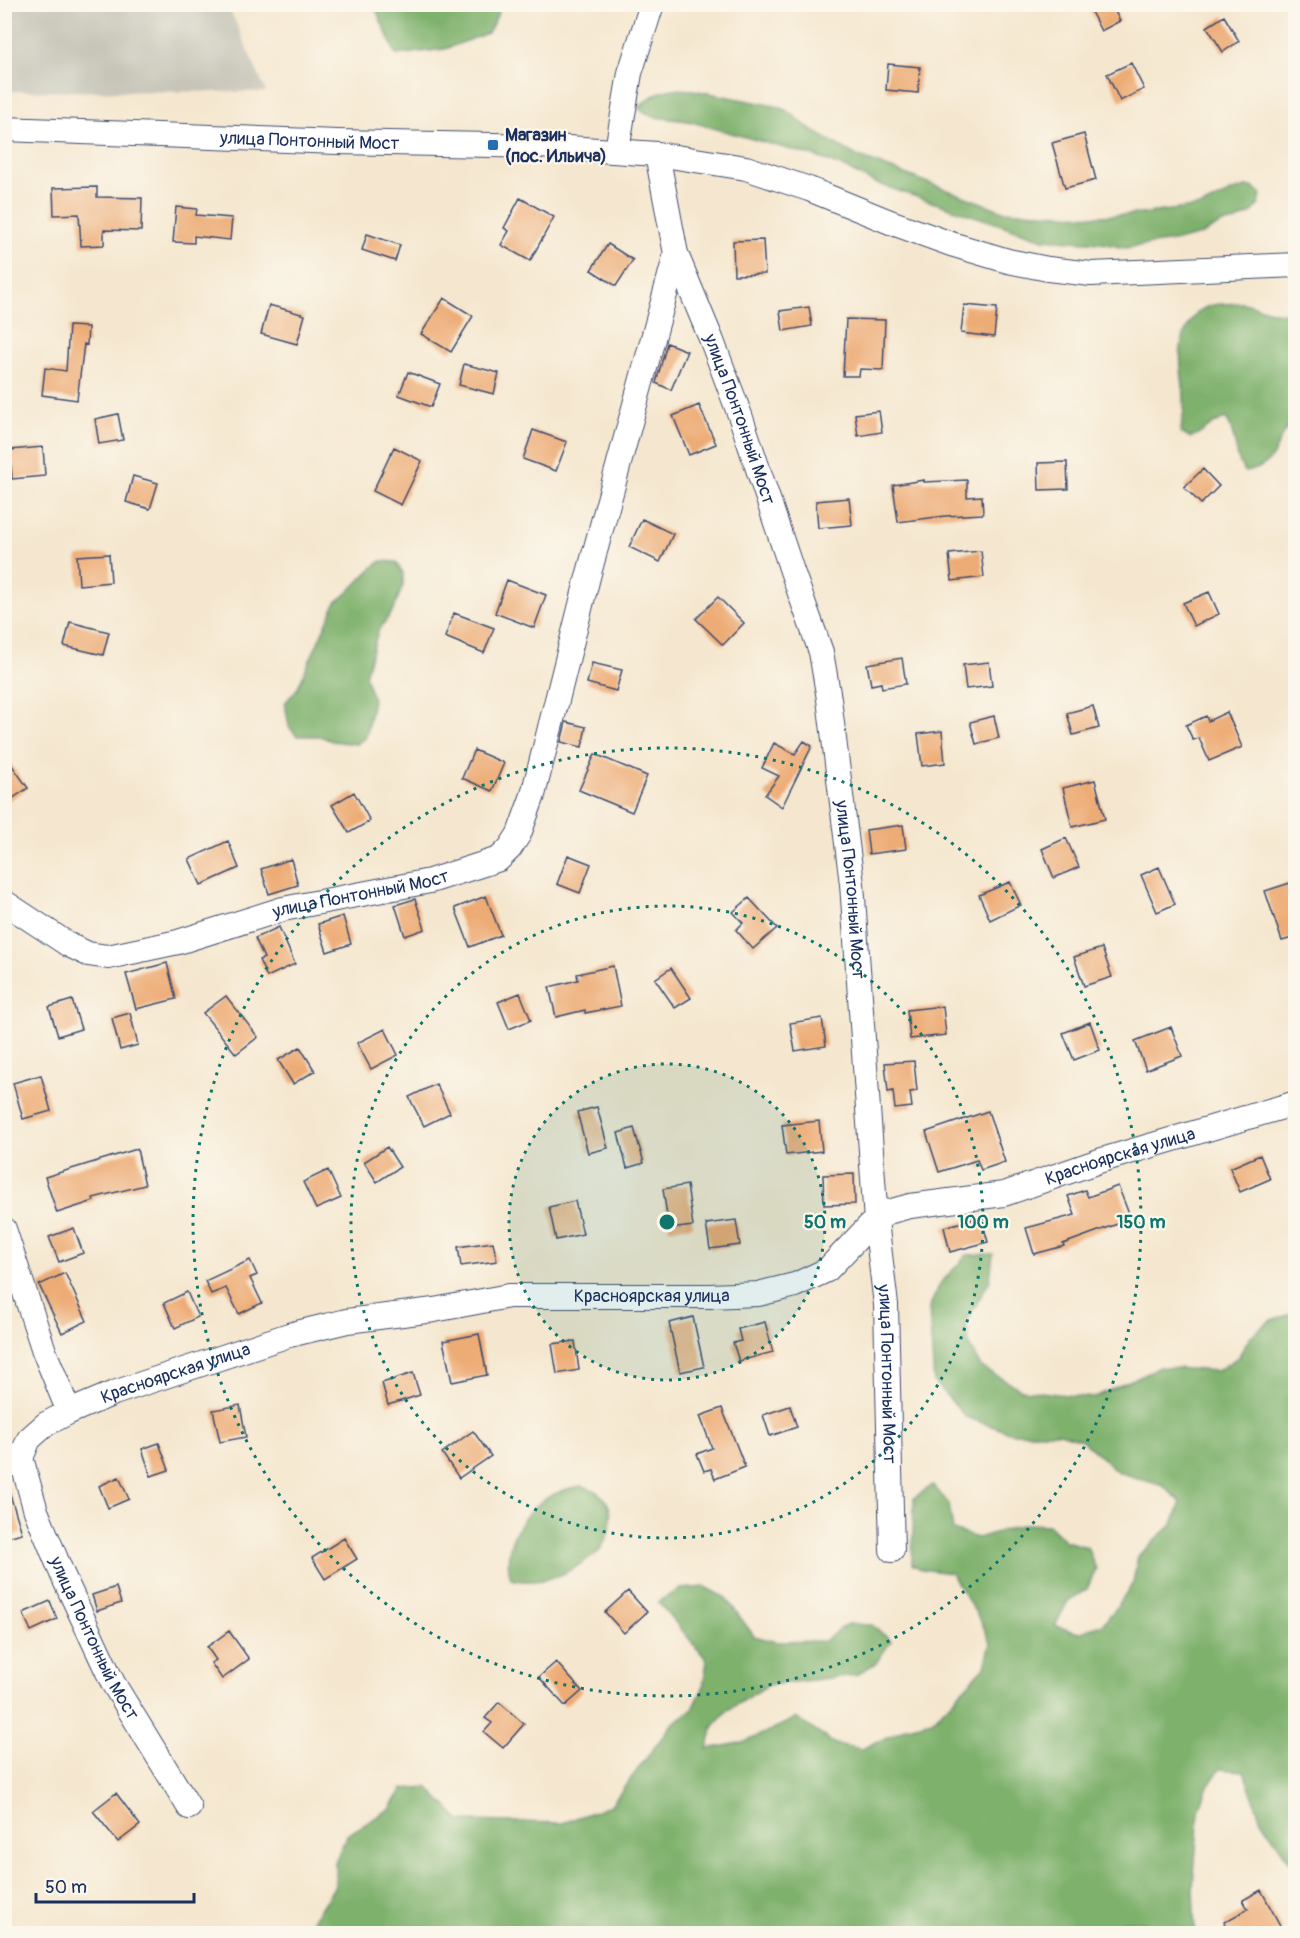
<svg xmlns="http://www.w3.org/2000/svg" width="1300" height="1938" viewBox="0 0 1300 1938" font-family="Pangolin,sans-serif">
  <rect width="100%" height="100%" fill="#fbf7ec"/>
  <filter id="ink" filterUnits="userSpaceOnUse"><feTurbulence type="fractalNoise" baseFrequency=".0167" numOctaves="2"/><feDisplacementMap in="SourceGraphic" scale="12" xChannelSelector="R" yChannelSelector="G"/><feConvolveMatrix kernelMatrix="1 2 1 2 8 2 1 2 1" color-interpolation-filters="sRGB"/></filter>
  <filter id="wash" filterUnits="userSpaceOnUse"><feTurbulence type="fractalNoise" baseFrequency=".008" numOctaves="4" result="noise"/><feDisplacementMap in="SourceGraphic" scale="24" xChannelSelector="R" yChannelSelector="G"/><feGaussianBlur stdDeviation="1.35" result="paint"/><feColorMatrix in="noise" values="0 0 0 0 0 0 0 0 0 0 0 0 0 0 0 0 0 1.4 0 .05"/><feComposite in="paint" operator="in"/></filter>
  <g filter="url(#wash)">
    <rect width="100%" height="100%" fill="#f5e7cf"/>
    <!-- industrial -->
    <path fill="#c6c5b8" d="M228,5L266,92L5,91V5Z"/>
    <!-- forest -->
    <path fill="#7eb16c" stroke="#4c7065" stroke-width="1.5" d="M374,5H497L499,12L488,33L445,49L396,55Z
      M674,89L693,90L780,107L789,112L811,130L857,156L1003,211L1098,216L1140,214L1202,206L1233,191L1246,187H1252L1261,193L1259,204L1252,213L1236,221L1220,224L1201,235L1180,240L1125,248L1102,243L1043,239L875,183L843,167L817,157L688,121L654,117L639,109C646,98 661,90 674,89Z
      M1242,303C1259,305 1279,318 1296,311L1295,421C1271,436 1285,465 1245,472C1233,456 1238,436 1226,418C1211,422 1205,434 1190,438L1181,433C1181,424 1183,418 1184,410C1186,382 1173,354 1187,328C1191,321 1194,314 1201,310C1212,302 1230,304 1242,303Z
      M382,561L396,562L403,573V585L393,611L378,631L365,676L373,699L366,737L356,744L332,741L320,736H297L289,727L285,703L297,689L336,602C354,591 364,571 382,561Z
      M993,1254L990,1280L966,1322L969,1345L981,1367L1022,1390L1093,1398L1159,1367L1217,1371L1238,1357L1251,1336L1271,1320L1295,1313V1869L1261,1820L1244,1771L1220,1769L1207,1788L1199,1811L1193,1888L1195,1933H1148L1145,1922L1124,1921L1112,1934L304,1933L335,1886V1862L347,1835L390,1809L403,1789L427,1787L461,1821L563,1823L611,1805L672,1724L693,1709L703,1688L707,1660L658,1602L680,1589L705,1587L726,1598L754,1636L777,1642L824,1641L847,1624L872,1625L891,1641L876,1663L856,1675L768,1685L728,1710L713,1727L707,1749L745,1742L796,1718L835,1744L862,1749L908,1727L932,1721L985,1667L991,1643L981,1621L951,1573L921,1569L912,1564L914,1498L933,1485L949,1504L953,1530L977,1538L1025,1524L1049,1525L1065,1541L1087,1547L1096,1569L1087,1589L1068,1601L1055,1626L1079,1633L1103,1624L1119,1604L1133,1583L1138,1556L1173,1524L1181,1502L1163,1486L1118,1472L1082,1440L1060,1433H1012L966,1417L934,1382L929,1308L940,1284L967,1255Z
      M582,1486C617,1495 617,1524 599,1551C597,1555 592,1556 588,1559C566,1575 539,1586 511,1579C500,1544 526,1505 559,1492C566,1489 574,1487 582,1486Z"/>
    <g id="blocks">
      <!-- building -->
      <path fill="#edab74" d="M1087,4H1111L1120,21L1101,31Z
        M1224,16L1239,41L1223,52L1207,27Z
        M1131,63L1144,89L1120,101L1107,74Z
        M888,64L920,67L918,93L886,90Z
        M1084,134L1096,180L1065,188L1052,143Z
        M97,187V197L142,198L141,231L104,230V245L81,246L79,214L54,215L53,188Z
        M520,198L554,217L530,261L501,245L509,231L504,228Z
        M176,207L197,209L196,215L232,218L230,240L194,236V243L173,242Z
        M367,234L400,245L395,261L362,250Z
        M763,240L765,274L734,275L733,241Z
        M608,244L633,260L616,286L591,270Z
        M444,298L473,316L451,352L421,334Z
        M269,305L305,315L297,344L261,334Z
        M964,305L997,308L994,337L961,333Z
        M809,307L812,326L783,331L780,311Z
        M846,319L885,320L883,370L860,369L859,376H843Z
        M69,326L88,327L87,345L84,344L77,400L42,395L45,368L66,371Z
        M667,343L687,351L671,390L656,383Z
        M464,364L499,373L494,394L459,385Z
        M408,372L440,384L431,407L399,395Z
        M699,405L716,444L689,455L673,416Z
        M879,411L882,432L858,436L855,414Z
        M118,414L123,440L99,444L95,419Z
        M533,430L567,442L556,471L523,459Z
        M43,447L45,476L12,479L10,450Z
        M394,447L422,461L401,505L373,491Z
        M1067,462L1068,489L1039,490L1038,463Z
        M1203,469L1219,486L1201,504L1184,487Z
        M133,476L158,483L150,509L126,502Z
        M924,480V482L967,480V497L982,496L983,514L945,516L898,522L893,485Z
        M849,498L852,525L818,528L816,501Z
        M642,519L673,534L660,562L629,547Z
        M981,551L984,577L952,581L949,554Z
        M109,554L111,582L79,585L77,556Z
        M507,580L546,595L534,628L495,613Z
        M1209,592L1219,614L1194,626L1183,603Z
        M718,597L744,623L723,645L696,619Z
        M454,613L494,628L484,653L445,637Z
        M70,622L109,632L103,655L64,646Z
        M902,658L906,684L882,688L881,683L871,685L867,664Z
        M989,662L992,686L966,689L963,665Z
        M592,663L622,670L616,691L587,683Z
        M1093,706L1099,728L1073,735L1067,713Z
        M1227,712L1242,747L1209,761L1199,738L1193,740L1186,725L1206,716L1208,721Z
        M994,716L999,738L976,744L970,722Z
        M566,722L586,727L582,747L561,742Z
        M942,731L945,763L922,766L918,734Z
        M804,741L812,746L782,807L765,795L779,776L762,768L774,743L795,754Z
        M474,750L504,763L492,791L462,778Z
        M4,754L28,788L4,804Z
        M595,754L647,776L632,812L579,790Z
        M1095,780L1105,819L1072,827L1063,788Z
        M354,792L370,821L349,833L332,805Z
        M903,825L906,849L869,854L866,830Z
        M1066,838L1079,867L1054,878L1042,849Z
        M228,841L239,868L201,885L189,859Z
        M568,855L591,864L580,893L557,884Z
        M291,859L298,885L269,894L261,869Z
        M1159,867L1175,904L1157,912L1141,875Z
        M1296,881V937L1282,941L1265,891Z
        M1010,882L1021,905L990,920L979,895Z
        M486,896L501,935L470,947L455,908Z
        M749,898L777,928L753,949L736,930L743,923L733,912Z
        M415,899L425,929L405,936L395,905Z
        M343,916L351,944L327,952L318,924Z
        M279,927L295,964L267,977L259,960L264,958L255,938Z
        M1102,948L1112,977L1084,986L1074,957Z
        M167,963L176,999L136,1009L126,974Z
        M613,966L621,1006L585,1013V1010L556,1017L549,987L578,980L577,974Z
        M671,968L691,998L675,1008L655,979Z
        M520,993L531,1020L509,1029L498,1002Z
        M226,996L258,1037L236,1054L203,1013Z
        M72,1000L81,1029L58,1036L49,1007Z
        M943,1006L946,1035L910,1039L907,1010Z
        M130,1013L138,1045L120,1050L112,1018Z
        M822,1018L826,1046L795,1051L790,1023Z
        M1090,1022L1100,1050L1074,1060L1063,1033Z
        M1171,1027L1182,1056L1146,1070L1135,1041Z
        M385,1029L398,1055L371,1069L357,1043Z
        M300,1047L315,1071L293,1084L278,1060Z
        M914,1061L917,1091L910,1092L912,1107L895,1109L893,1091L888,1092L885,1063Z
        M41,1075L51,1111L23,1119L13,1083Z
        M436,1084L450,1113L424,1126L409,1097Z
        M597,1107L608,1148L588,1153L577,1112Z
        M988,1111L1005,1162L981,1170L977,1160L939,1172L926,1132Z
        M819,1121L822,1151L786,1155L782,1125Z
        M634,1128L644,1163L627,1168L618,1133Z
        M387,1147L400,1167L377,1182L364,1162Z
        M137,1149L145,1185L93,1198L94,1201L57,1213L45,1177Z
        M1260,1155L1270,1179L1240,1192L1230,1168Z
        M328,1170L341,1198L316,1209L303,1182Z
        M854,1174L855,1204L824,1205L823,1175Z
        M687,1185L693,1226L669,1229L663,1189Z
        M1118,1186L1131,1219L1063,1244L1064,1246L1034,1254L1026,1228L1075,1215L1068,1196L1085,1190L1088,1197Z
        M575,1201L583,1234L556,1240L549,1207Z
        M981,1217L988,1242L950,1252L944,1227Z
        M736,1220L740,1245L710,1249L706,1224Z
        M74,1228L83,1253L59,1262L49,1237Z
        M493,1242L497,1261L461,1266L458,1247Z
        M250,1260L257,1275L250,1278L262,1303L239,1314L226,1288L211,1294L205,1281Z
        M65,1273L87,1321L62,1333L39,1285Z
        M187,1292L198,1317L175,1328L164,1303Z
        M693,1317L704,1367L680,1372L669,1323Z
        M765,1322L773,1352L739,1361L733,1343L741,1341L738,1329Z
        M479,1334L487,1375L452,1382L443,1341Z
        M575,1341L579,1370L557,1374L552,1344Z
        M413,1373L420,1395L388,1405L382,1383Z
        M240,1405L246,1437L220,1442L213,1410Z
        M790,1406L797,1427L770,1436L763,1415Z
        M722,1408L745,1467L715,1479L711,1469L704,1471L697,1454L712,1448L700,1416Z
        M473,1431L491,1456L459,1478L442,1453Z
        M159,1443L169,1470L151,1476L142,1449Z
        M119,1477L129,1499L108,1508L99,1486Z
        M8,1488L22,1533L4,1538V1489Z
        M344,1538L357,1559L325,1579L312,1558Z
        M116,1587L121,1603L97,1611L92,1595Z
        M628,1591L647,1612L624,1633L605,1612Z
        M50,1601L57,1619L31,1631L23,1613Z
        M229,1631L249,1659L222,1679L211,1663L216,1660L207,1647Z
        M556,1662L582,1691L565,1706L539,1677Z
        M499,1702L524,1724L503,1748L484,1732L492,1723L485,1718Z
        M116,1793L140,1825L118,1842L93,1811Z
        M1261,1890L1282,1929L1273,1934H1230L1224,1922L1248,1909L1243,1900Z"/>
    </g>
  </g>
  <g filter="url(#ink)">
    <use href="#blocks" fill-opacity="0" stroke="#3c4b6f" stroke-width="1.5"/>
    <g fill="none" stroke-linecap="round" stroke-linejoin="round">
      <defs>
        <g id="minor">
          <path id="s1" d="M4,129L337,142L539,146L657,154L746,168L809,189L890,222L951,244L1008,261L1048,269L1091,274L1296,265"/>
          <path d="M617,150L630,73L652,4"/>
          <path id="s2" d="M657,154L676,254L712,341L741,418L792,571L821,652L829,699L852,884L876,1221L886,1305L892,1550"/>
          <path id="s3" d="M4,902L69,945L88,954L108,957L178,942L283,909L430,881L499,859L510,848L519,834L533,795L588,577L676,254"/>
          <path d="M4,1229L44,1351L69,1412"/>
          <path id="s4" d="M21,1458L36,1511L63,1576L113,1683L189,1807"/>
          <path id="s5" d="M4,1467L21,1458L29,1439L46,1424L69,1412L114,1393L289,1335L347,1321L434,1310L509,1296H710L758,1294L795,1285L827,1270L869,1226L888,1212L910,1206L1004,1194L1102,1160L1296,1103"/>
        </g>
      </defs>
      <!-- minor casing -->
      <use href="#minor" stroke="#3c4b6f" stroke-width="26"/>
      <!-- minor -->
      <use href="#minor" stroke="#fff" stroke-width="24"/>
    </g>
  </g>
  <!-- distance rings -->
  <circle cx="667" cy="1222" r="158" fill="#0f766e" fill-opacity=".12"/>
  <g fill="none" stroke="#0f766e" stroke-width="3" stroke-dasharray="3 6">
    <circle cx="667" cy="1222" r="158"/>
    <circle cx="667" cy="1222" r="316"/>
    <circle cx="667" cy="1222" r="474"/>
  </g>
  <!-- markers -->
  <rect fill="#1f6fb2" stroke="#fbf7ec" stroke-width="2" x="487" y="139" width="12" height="12" rx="3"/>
  <g text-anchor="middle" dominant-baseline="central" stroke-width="4.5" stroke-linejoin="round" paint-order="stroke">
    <!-- poi labels -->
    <g font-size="18" font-weight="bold" fill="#1b2f5e" stroke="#fbf7ec" text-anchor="start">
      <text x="505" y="135">Магазин<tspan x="505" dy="21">(пос. Ильича)</tspan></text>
    </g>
    <!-- street labels -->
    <g font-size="18" fill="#1b2f5e" stroke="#fbf7ec">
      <text stroke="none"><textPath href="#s1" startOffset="306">улица Понтонный Мост</textPath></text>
      <text stroke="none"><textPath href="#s2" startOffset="279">улица Понтонный Мост</textPath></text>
      <text stroke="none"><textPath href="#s2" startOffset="765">улица Понтонный Мост</textPath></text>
      <text stroke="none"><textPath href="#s3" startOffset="380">улица Понтонный Мост</textPath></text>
      <text stroke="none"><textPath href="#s5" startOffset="1192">Красноярская улица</textPath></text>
      <text stroke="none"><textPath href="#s5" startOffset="688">Красноярская улица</textPath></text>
      <text stroke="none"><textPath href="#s5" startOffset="202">Красноярская улица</textPath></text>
      <text stroke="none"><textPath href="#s2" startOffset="1251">улица Понтонный Мост</textPath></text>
      <text stroke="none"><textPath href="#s4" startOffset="195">улица Понтонный Мост</textPath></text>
    </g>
  </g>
  <circle cx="667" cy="1222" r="9" fill="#0f766e" stroke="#fbf7ec" stroke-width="3"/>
  <g font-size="18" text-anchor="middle" font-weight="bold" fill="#0f766e" stroke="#fbf7ec" stroke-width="4.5" stroke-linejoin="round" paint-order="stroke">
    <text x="825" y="1228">50 m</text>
    <text x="983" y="1228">100 m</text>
    <text x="1141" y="1228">150 m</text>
  </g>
  <!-- margin -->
  <rect width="1300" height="1938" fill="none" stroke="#fbf7ec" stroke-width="24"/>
  <!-- scale -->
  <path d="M36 1893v9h158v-9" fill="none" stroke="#1b2f5e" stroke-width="3"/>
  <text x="45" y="1893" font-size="18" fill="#1b2f5e" stroke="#fbf7ec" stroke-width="4.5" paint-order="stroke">50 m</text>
</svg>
